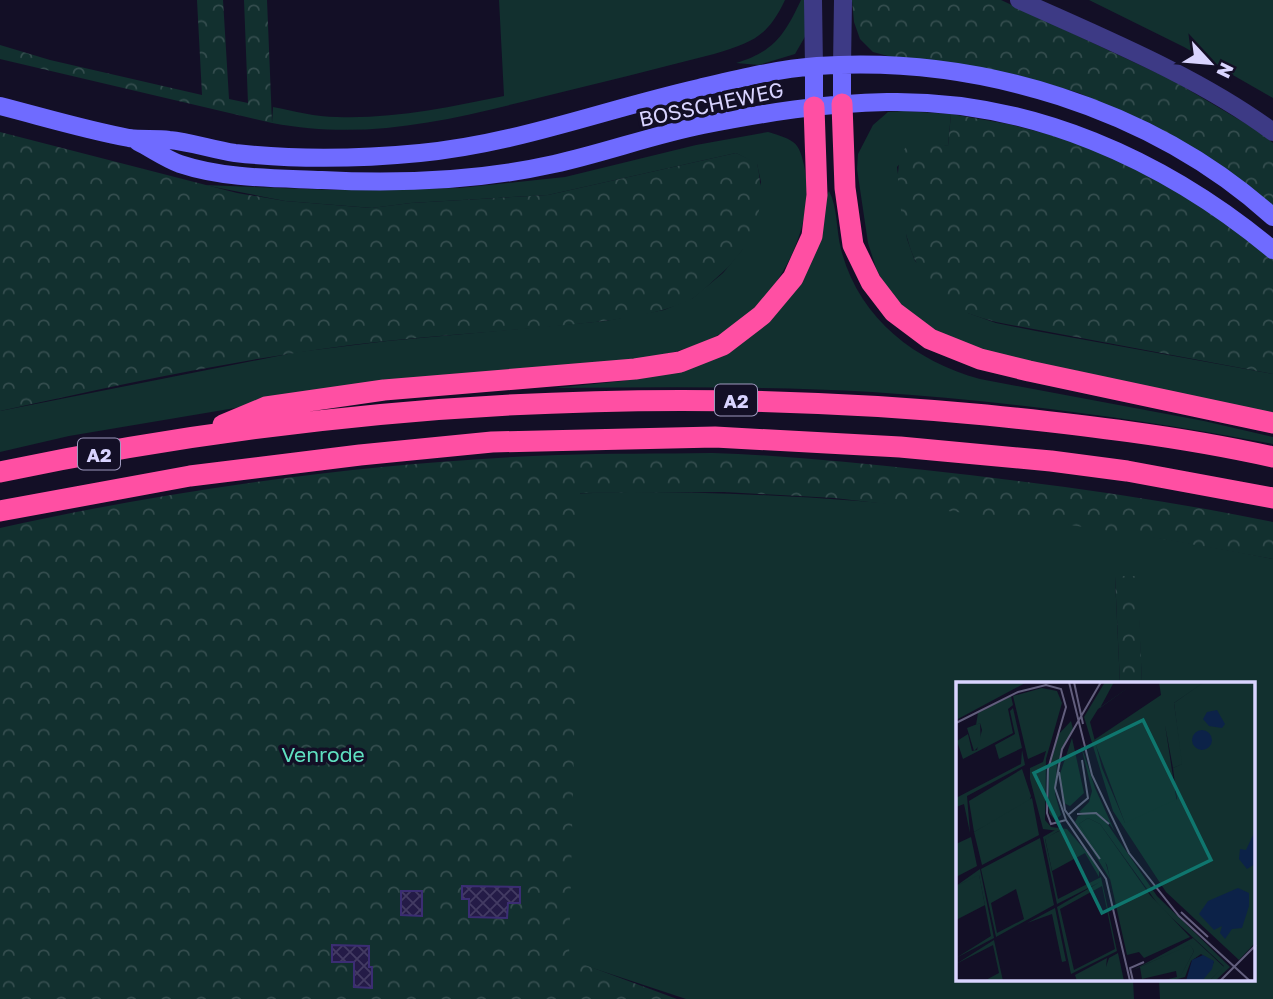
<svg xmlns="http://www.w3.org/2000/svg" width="1273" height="999" viewBox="0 0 1273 999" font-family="'Golos Text',sans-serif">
  <defs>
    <pattern id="forest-crowns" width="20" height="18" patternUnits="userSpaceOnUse" patternTransform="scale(1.75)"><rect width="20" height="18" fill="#12302f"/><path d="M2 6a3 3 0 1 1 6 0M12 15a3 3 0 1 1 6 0" fill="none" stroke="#344d4e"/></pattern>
    <pattern id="building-cross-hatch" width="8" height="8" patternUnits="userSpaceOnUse" patternTransform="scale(1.75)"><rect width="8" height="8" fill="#241b47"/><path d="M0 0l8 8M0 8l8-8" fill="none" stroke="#433b63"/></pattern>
  </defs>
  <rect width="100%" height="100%" fill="#130f26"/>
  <!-- grass -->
  <path fill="#12302f" d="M499,0H785C767,38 752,42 714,54C656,69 599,83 542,97C449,120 368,141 272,123L273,107C294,111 316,117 337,117C394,119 450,107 504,96Z
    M801,0H808L806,35L795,54L759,65L736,63C774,52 785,34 801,0Z
    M1089,0H1273V98L1184,47Z
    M904,111L951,114L948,146L920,142L897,167L907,239L915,261L968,313L996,323L1036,331L1273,374V420L991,361L921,331L886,288L876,268L868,243L857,169L858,154L873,125L888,112Z
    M768,132C775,134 786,137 793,142C800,147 802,157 804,165C817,222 783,288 739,322C710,344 674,353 640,360L300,397L69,436L0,452V411L298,352L387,341L605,321L664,310L693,298L723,273L742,250L761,182L757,164L736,153L548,195L411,203L372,208L285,201L204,185L334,190L459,188L565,177L696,145Z
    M829,191C838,208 836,230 841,249C858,317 914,361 980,379L1204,421L1273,437V444C1140,419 1007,401 872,392C766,386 660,387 554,388L623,381L669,373L750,337Z
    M630,492C845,492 1062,517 1273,559V999H1160L1159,980H1254V684H1142L1137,576L1115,577L1120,684H958V980H1133L1134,999H686L541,951L557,494Z"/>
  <!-- forest -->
  <path fill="url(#forest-crowns)" d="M197,0H223L229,99L248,103L244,0H267L272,123L0,59V45L50,60L202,95Z
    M852,0H1001L1172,80L1255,129L1273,143V208L1163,131L1079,93L1013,74L940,62L899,59L873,52L860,39L854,22Z
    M951,114L1008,124L1059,137L1093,149L1190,196L1273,258V374L996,322C979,317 959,312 946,301C934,290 924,276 916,262C905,242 885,157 910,144C920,139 937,144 948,146Z
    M0,132L237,193L285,201L371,208L411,203L548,195L736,153L757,163C768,213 753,247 714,280C707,286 699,295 690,300C655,316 614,320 576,324C513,331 449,334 386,341C256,355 127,383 0,411Z
    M712,453C783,455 854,463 925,470C1042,483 1158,498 1273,522V559L1162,539L1070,525L834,498L724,492L580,493L569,959L677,999H0V528C179,488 374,462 558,455C609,453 661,454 712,453Z
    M1115,576H1138L1142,684H1120Z"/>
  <!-- building -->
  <path fill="url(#building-cross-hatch)" stroke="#3b2d73" stroke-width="2" d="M462,886L520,887V903H508L507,918L469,917V899H462Z
    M401,891H422V916L401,915Z
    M332,945L369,946V967H372V988L354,987V962H332Z"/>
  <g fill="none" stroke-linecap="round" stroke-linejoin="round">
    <!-- tertiary -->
    <path stroke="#3d3a85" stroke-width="18" d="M813,0L814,67
      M1019,0C1103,38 1199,77 1273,132
      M842,66L843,0"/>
    <!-- secondary -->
    <path stroke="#6f6bff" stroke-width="18" d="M842,104V66
      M0,106C43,117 86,130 129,138C142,140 156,138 169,140C191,142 213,150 235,153C297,160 358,159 420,153C516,144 606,109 699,88C737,79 777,69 817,66C978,55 1152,108 1273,217
      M814,107V67
      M138,142C152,149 166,159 180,164C225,179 276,178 322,180C399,184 478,181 554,164C604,153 653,135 703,125C764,113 825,103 887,102C1030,99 1165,160 1273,250"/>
    <!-- motorway -->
    <path stroke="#ff4fa3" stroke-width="21" d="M842,104L845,188L853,245L871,282L894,312L930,339L980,359L1029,371L1273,423
      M223,425L266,407L384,390L635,369L680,362L723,345L762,315L793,278L812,236L817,195L814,107
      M0,472C326,404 654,383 986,415C1082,425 1179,436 1273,457
      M0,511L190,476L360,455L492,442L715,437L900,447L1051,461L1127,471L1273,498"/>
  </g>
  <g text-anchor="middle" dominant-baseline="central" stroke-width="7" stroke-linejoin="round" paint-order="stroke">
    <!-- shield labels -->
    <g fill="#130f26" stroke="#9e99be" stroke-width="2">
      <rect x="715" y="384.5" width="42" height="31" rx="5"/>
      <rect x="78" y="438.5" width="42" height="31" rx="5"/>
    </g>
    <g font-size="19" font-weight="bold" fill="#d9d4ff">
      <text x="736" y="400">A2</text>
      <text x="99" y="454">A2</text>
    </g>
    <!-- street labels -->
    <g font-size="21" fill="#d9d4ff" stroke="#130f26">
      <text transform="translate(711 104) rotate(-12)">BOSSCHEWEG</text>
    </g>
    <!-- park labels -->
    <g font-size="21" fill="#5fe0c0" stroke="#130f26">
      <text x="323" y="754">Venrode</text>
    </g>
  </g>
  <!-- overview -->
  <g transform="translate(956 682)">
    <rect width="299" height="299" fill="#130f26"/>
    <path d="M203,0H249L218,21L227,82L217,86L209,43L221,121L170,144L138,58L205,13ZM86,6L101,9L106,21L90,77L89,138L95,145L111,147L134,174L143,188V195L129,171L96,189L89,156L103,149L87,147L74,97V86L87,80L90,69L72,77L57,14ZM24,41L25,62L18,69L11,46ZM124,60L139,106L159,150L151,138L123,130L133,120L136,109ZM66,87L75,114L73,121L18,150L13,119ZM132,131L148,137L201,214L274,285L259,299H253L268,284L204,225L144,142L132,136L123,142L149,179L155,199L119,140L122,134ZM15,155L21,184L0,195V162ZM23,192L29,223L0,238V204ZM234,262L238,269L225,294L214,299H204L221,295L220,289L186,297L184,285Z" fill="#12302f"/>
    <path d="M0,0H71L0,38ZM149,0H158L144,26L180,0L142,27L134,40L146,86L169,141L221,117L217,86L226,82L218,21L248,0H299V261L283,278L210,210L157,129L128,35ZM55,14L57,23L52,27L57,51L7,77L1,59L12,52L16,69L21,68L26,48L24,41L20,43L22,31ZM57,26L66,66L43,77L39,63L59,52L54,29ZM115,39L117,47L101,81L99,112L105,133L99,138L93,131V87L102,53ZM116,56L128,111L114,124L108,121L103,95ZM66,68L69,83L11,114L14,151L8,122L0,125V116L65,82ZM76,116L83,153L26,183L18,150ZM132,136L144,142L194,213L234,255L188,276L183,270L171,273L151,183L123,142ZM99,148H104L89,157L102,217L145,195L161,269L115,292L101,225L144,200L101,222L87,155ZM146,204L159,267L118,288L104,227ZM84,156L98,223L40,255L25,187ZM60,207L68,237L41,251L35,221ZM24,187L38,256L0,276L35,254L23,193L0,204ZM99,226L110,279L106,280L96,232L71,241ZM237,256L268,285L253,299H246L258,280L245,272L235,279L229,295L214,299L225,293L238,269L234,263L177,288ZM38,258L47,299H28L43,291L37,263L0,282ZM162,271L168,299H121L119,293L151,276L150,285L153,276Z" fill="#12302f" fill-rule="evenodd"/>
    <path d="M261,28L269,42L266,46L253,44L247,37L251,30ZM236 58a10 10 0 1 1 20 0a10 10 0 1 1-20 0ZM299,149V182L291,187L283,177L284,167L290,168ZM282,206L293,211V224L286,246L276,247L269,257L264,251L266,244L258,248L243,232L252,219ZM247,273L258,279L256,287L246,299H230L236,278Z" fill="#0c2248"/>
    <path fill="none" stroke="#625e7d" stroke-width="2" d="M113,0L136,93L173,171L223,234L294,299M118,0L127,42M145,0L106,67L99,106L110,138L150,197L174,299M0,41L62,10L90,3L105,7L110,25L92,87L91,131L95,142L110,138M103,90L109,128L144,177M121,132L140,131L153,142M112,133L132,116L126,78M225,230L252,255M177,299L174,286L188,280M264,299L300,263"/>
    <path fill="#0f766e" fill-opacity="0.15" stroke="#0f766e" stroke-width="3.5" d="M187,38L255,178L146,231L78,91Z"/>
    <rect width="299" height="299" fill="none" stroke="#d9d4ff" stroke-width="3.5"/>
  </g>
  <!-- north arrow -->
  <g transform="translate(1210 63) rotate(116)" stroke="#130f26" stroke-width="5" paint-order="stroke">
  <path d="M0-5L12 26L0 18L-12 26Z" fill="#d9d4ff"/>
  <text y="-10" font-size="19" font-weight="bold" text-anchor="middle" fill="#d9d4ff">N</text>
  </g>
</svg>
